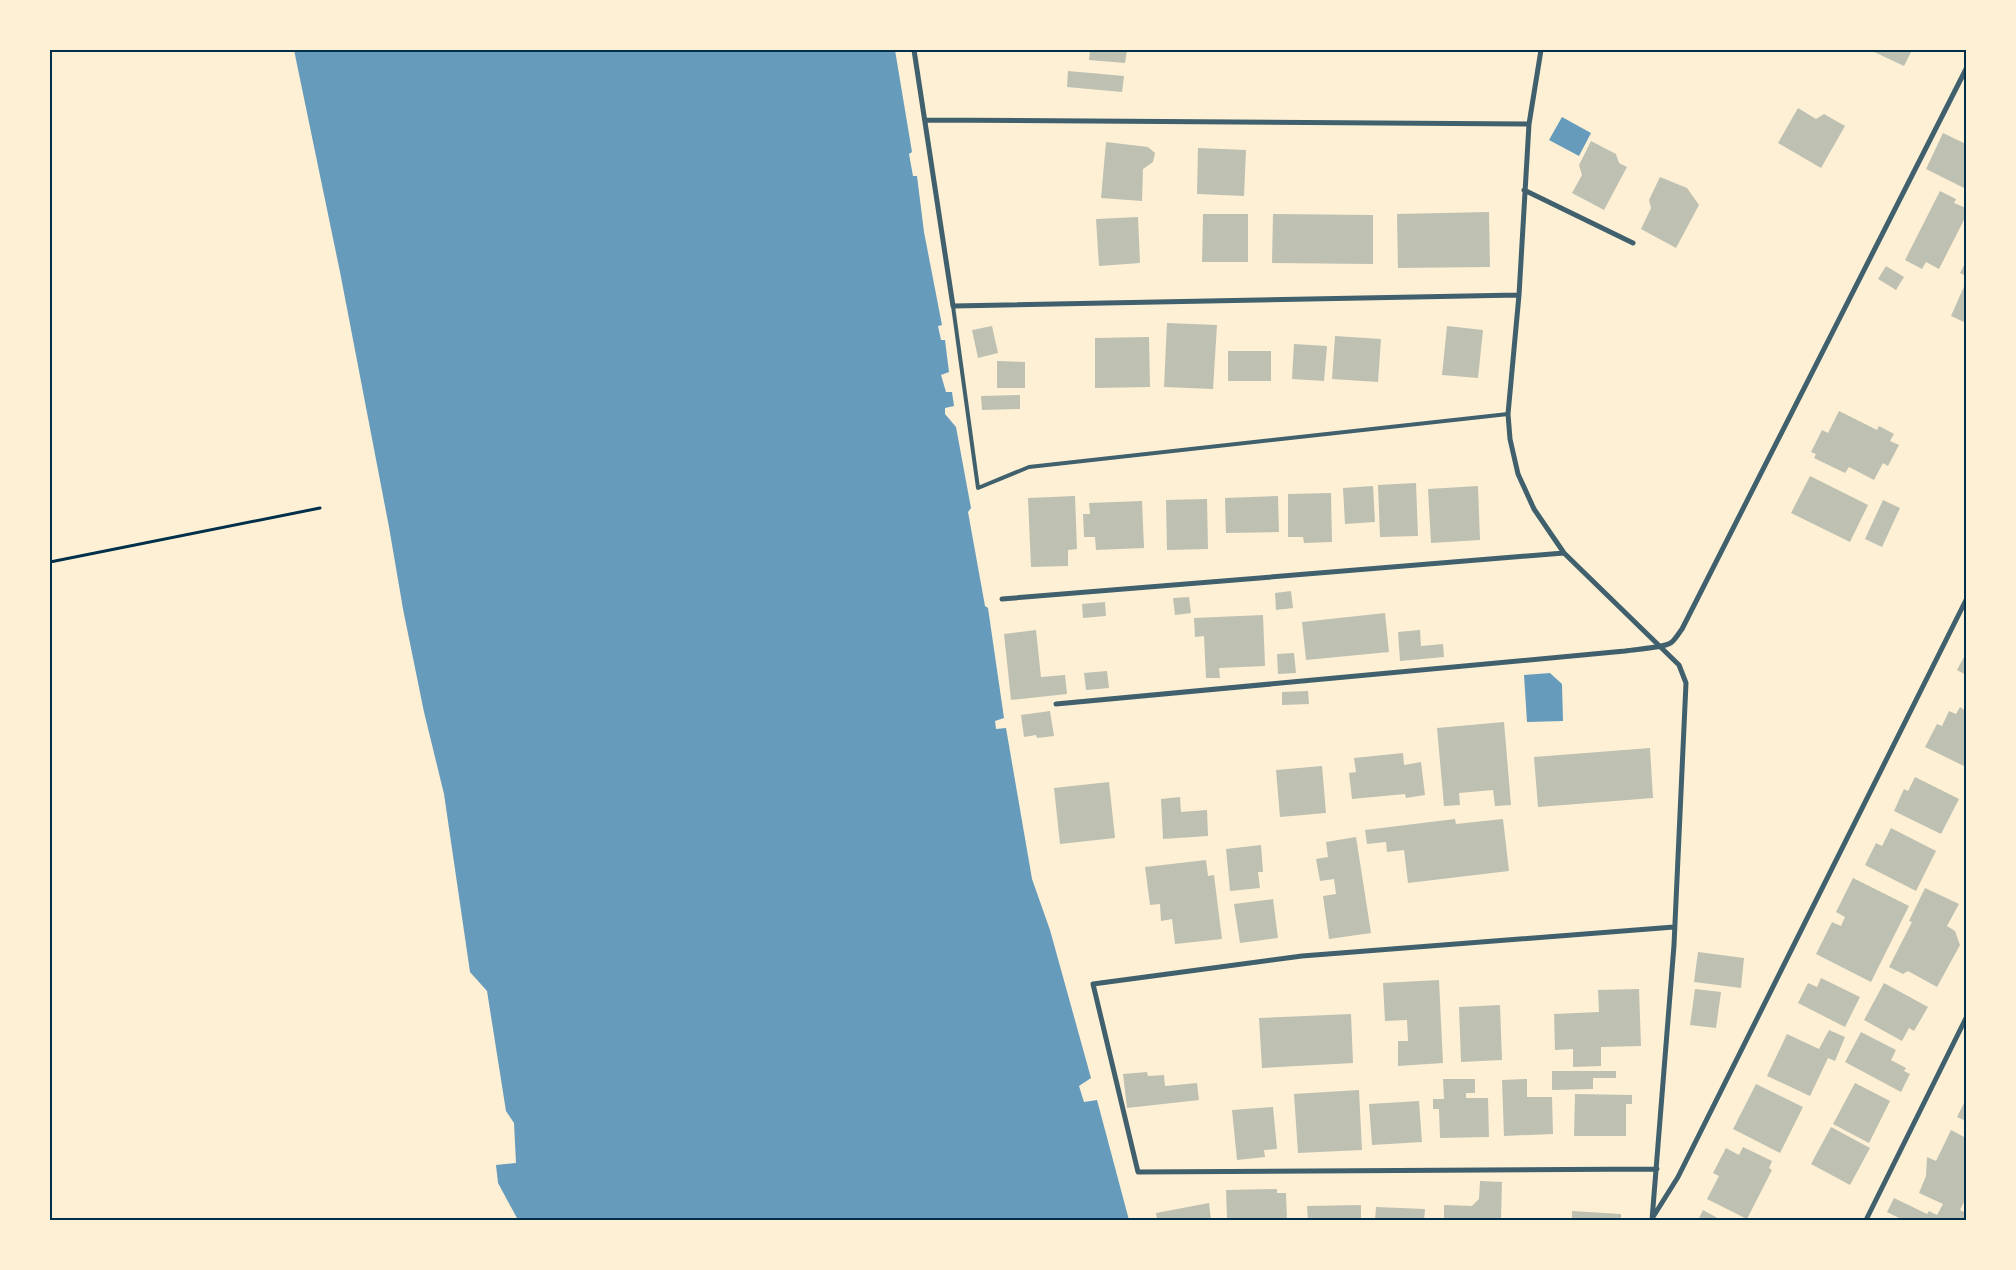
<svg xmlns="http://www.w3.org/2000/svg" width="2016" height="1270" viewBox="0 0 2016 1270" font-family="Figtree,sans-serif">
  <rect width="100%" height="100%" fill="#fdf0d5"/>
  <!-- water -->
  <path fill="#669bbc" d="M294,50H895L912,152L909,154L913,176H917L924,232L942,325L938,326L941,340H945L949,372L941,375L946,392H952L954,406L945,408V414L956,427L971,508L968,512L985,606L988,608L1004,718L995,721L996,729L1006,728L1032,879L1050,930L1091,1078L1079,1086L1084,1102L1097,1100L1129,1220H518L498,1183L496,1165L516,1163L514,1123L506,1111L487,991L470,972L444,794L424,712L403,609L389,527L340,272Z
    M1562,117L1591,133L1579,156L1549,140Z
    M1550,673L1562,684L1563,721L1527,722L1524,675Z"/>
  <!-- building -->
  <path fill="#bec0b2" d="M1090,50H1127L1125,63L1089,60Z
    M1870,50H1912L1904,66Z
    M1068,71L1124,76L1122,92L1067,87Z
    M1798,108L1816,119L1824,114L1845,126L1821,168L1778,143Z
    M1943,133L1966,144V189L1926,169Z
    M1591,141L1616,154L1619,163L1627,167L1604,210L1572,193L1582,175L1579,165Z
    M1106,142L1148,147L1155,153L1153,162L1143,169L1142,201L1101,198Z
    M1198,148L1246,150L1244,196L1197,194Z
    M1660,177L1687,188L1699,205L1676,248L1641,229L1651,208L1649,200Z
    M1940,191L1956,199L1954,203L1966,208V216L1939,269L1926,262L1922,269L1905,260Z
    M1489,212L1490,267L1398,268L1397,214Z
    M1203,214H1248V262H1202Z
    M1273,214L1373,215V264L1272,263Z
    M1138,217L1140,263L1099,266L1096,219Z
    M1966,261V276L1960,273Z
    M1886,266L1904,277L1896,290L1878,279Z
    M1966,282V323L1951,316Z
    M1167,323L1217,325L1213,389L1164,387Z
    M992,326L998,353L978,358L972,330Z
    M1447,326L1483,330L1478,378L1442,375Z
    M1335,336L1381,339L1378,382L1332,379Z
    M1149,337L1150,387L1095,388V338Z
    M1294,344L1327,346L1324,381L1292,379Z
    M1228,351H1271V381H1228Z
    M997,361L1025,362V388H997Z
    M1020,395V409L982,410L981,396Z
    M1839,411L1877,430L1879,426L1894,434L1890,441L1899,445L1888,466L1883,463L1874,480L1849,467L1845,473L1814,458L1816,454L1811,452L1822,430L1828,433Z
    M1810,476L1868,505L1850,542L1791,513Z
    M1416,483L1418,536L1380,537L1378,485Z
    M1373,486L1375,522L1345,524L1343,488Z
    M1478,486L1480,540L1431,543L1428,489Z
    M1331,493L1332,542L1304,543L1303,537H1288V494Z
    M1075,496L1077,549L1068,550V566L1031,567L1028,498Z
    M1278,496L1279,532L1226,533L1225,498Z
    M1207,499L1208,549L1167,550L1166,500Z
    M1883,500L1900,508L1882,547L1865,539Z
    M1142,501L1144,548L1096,550L1095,537H1084L1083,514H1090L1089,503Z
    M1291,591L1293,608L1276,610L1275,593Z
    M1189,597L1191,613L1175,615L1173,598Z
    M1105,602L1106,616L1083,618L1082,604Z
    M1385,613L1389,652L1306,660L1302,622Z
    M1263,615L1265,666L1219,668L1220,678H1206L1204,636L1195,637L1194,618Z
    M1036,630L1041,677L1065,675L1067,694L1011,700L1004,634Z
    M1420,630L1421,646L1443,644L1444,657L1400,661L1398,632Z
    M1294,653L1296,673L1278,674L1277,654Z
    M1966,653V675L1957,670Z
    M1107,671L1109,688L1086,690L1084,673Z
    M1308,691L1309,704L1282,705V692Z
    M1960,707L1966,711V767L1925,747L1937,724L1942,726L1949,711L1956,714Z
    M1050,711L1054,736L1037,738L1036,735L1024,737L1021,715Z
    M1504,722L1511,805L1495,806L1493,790L1459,793L1460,805L1444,806L1437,728Z
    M1650,748L1653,798L1538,807L1534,757Z
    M1403,753L1404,765L1421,762L1425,795L1406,798L1405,794L1352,799L1349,773L1356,772L1354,758Z
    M1322,766L1326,813L1280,817L1276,770Z
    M1915,777L1959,799L1941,834L1894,811L1904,789L1908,791Z
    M1109,782L1115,838L1060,844L1054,788Z
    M1180,797L1181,812L1207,810L1208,836L1163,839L1161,799Z
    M1455,819L1456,824L1503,819L1509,871L1408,883L1404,850L1387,852L1386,842L1367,844L1365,830Z
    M1891,828L1936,851L1916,891L1865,865L1876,843L1882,846Z
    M1356,837L1371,933L1329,939L1323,896L1336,894L1334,879L1320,881L1316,859L1328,857L1326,842Z
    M1261,845L1263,872H1258L1260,888L1230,891L1226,849Z
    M1206,860L1208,876L1214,875L1222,939L1175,944L1172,919L1161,921L1160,904L1150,905L1145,867Z
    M1853,878L1909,906L1871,982L1816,954L1832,922L1841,926L1845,917L1836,912Z
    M1925,888L1959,904L1947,926L1955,931L1960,945L1937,987L1908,971L1903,974L1889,967L1912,922L1909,921Z
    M1273,899L1278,938L1240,943L1234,904Z
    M1698,952L1744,958L1741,988L1694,982Z
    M1821,978L1860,997L1845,1027L1798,1003L1808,983L1817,987Z
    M1439,980L1443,1063L1398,1066V1041H1408L1407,1020L1385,1021L1383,983Z
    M1884,983L1928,1007L1914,1031L1909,1028L1902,1041L1864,1020Z
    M1639,989L1641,1046L1601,1047V1066L1573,1067V1049L1555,1050L1554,1014L1599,1012L1598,990Z
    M1695,989L1721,992L1716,1028L1690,1025Z
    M1500,1005L1502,1060L1461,1062L1459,1007Z
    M1351,1014L1353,1063L1262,1068L1259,1018Z
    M1829,1030L1845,1037L1835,1061L1828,1058L1810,1096L1767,1076L1787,1034L1819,1049Z
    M1861,1032L1896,1050L1891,1060L1906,1068L1904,1071L1910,1074L1901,1092L1845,1062Z
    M1552,1071H1616V1078H1593V1089L1552,1090Z
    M1147,1072L1148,1076L1164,1075L1165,1086L1197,1083L1199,1100L1127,1108L1123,1074Z
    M1443,1079H1475V1093H1466V1098H1488L1489,1137L1440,1138L1439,1109H1433V1099H1444Z
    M1527,1079V1097H1552L1553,1134L1504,1136L1502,1080Z
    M1855,1083L1890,1101L1869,1143L1833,1124Z
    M1756,1084L1803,1107L1780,1153L1733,1129Z
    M1359,1090L1362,1150L1298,1153L1294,1094Z
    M1575,1094L1632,1095V1104H1626V1136H1574Z
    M1966,1099V1121L1957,1117Z
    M1419,1101L1422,1142L1372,1145L1369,1104Z
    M1273,1107L1277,1149L1264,1150L1265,1157L1237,1160L1232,1110Z
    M1831,1127L1870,1148L1850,1185L1811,1164Z
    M1951,1130L1966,1138V1198L1960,1210L1966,1213V1220H1903L1887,1212L1894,1198L1927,1214L1929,1211L1937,1215L1943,1204L1919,1193L1926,1176L1927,1157L1936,1161Z
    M1743,1147L1772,1161L1769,1168L1772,1170L1747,1219L1707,1199L1719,1176L1713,1173L1726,1148L1739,1155Z
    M1480,1181L1502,1182L1501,1220H1444V1205L1472,1206L1479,1199Z
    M1277,1189V1193H1286L1287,1220H1227L1226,1190Z
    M1209,1203L1211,1220H1157L1156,1213Z
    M1361,1205V1220H1308L1307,1206Z
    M1376,1207L1425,1209L1424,1220H1375Z
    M1703,1210L1721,1220H1698Z
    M1572,1211L1621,1214V1220H1572Z"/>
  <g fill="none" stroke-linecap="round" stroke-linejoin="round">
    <!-- path -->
    <path stroke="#003049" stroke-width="3" d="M50,562L320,508"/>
    <!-- service -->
    <path stroke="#3f606c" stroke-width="4" d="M953,306L978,488L1029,467L1508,414"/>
    <!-- minor -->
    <path stroke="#3f606c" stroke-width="5" d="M914,50L953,306L1519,295
      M1541,50L1529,124L1519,295L1508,414L1510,439L1518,474L1534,509L1564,553L1679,665L1686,683L1674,945L1652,1220
      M926,120L1529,124
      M1524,190L1633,243
      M1002,599L1564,553
      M1056,704L1625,651C1637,649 1665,648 1672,642C1676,638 1679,633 1682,629L1966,69
      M1657,1169L1138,1172L1093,984L1302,956L1674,927
      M1653,1217L1678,1177L1966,600
      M1866,1220L1966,1018"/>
  </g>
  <!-- border -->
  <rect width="2016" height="1270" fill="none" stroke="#fdf0d5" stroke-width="102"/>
  <rect x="51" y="51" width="1914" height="1168" fill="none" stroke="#003049" stroke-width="2"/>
</svg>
